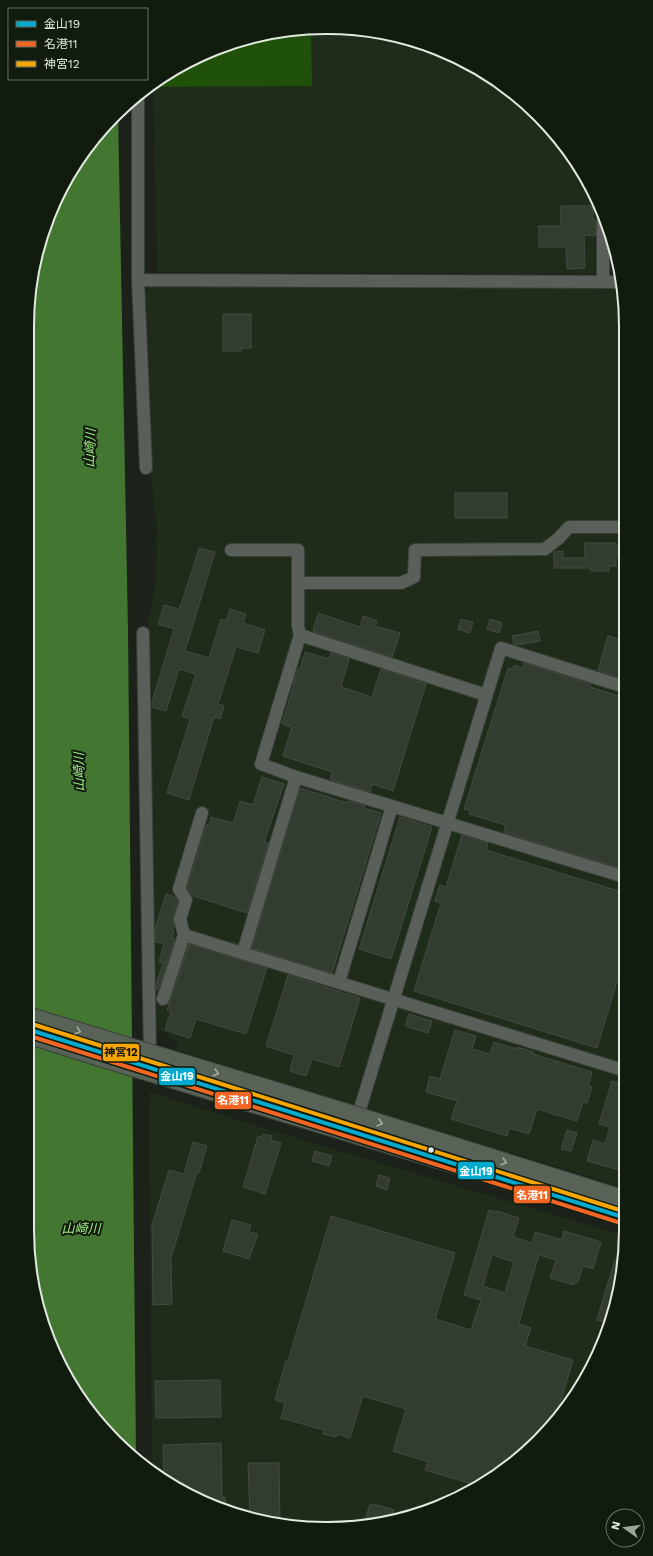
<svg xmlns="http://www.w3.org/2000/svg" width="653" height="1556" viewBox="0 0 653 1556" font-family="'Work Sans','Noto Sans JP',sans-serif">
  <rect width="100%" height="100%" fill="#1c221a"/>
  <!-- built -->
  <path fill="#1e2c19" d="M311,28L365,30L423,43L493,77L552,129L595,194L596,274L157,272L153,87L311,86Z
    M152,284L623,288L626,1188L176,1050L178,1042L170,1039L165,1032L151,1027L146,632L155,588L157,531L150,466L146,291Z
    M149,1092L290,1136L625,1236L610,1326L564,1412L493,1479L441,1506L385,1523L287,1526L230,1513L177,1489L152,1469Z"/>
  <!-- green -->
  <path fill="#20510a" d="M307,28H311L312,86L148,87L194,58L249,37Z"/>
  <!-- water -->
  <path fill="#427631" d="M118,113L128,630L136,1455L101,1427L67,1379L43,1326L27,1230L28,322L43,230L67,177L101,129Z"/>
  <!-- building -->
  <path fill="#333d2f" stroke="#454a44" fill-rule="evenodd" d="M561,206H593V220H596V231L595,236L584,235L585,268L567,269L566,247H539V226H561Z
    M223,314H251V348H241V351H223Z
    M455,493H507V518H455Z
    M585,543H616V545H622V556H616V566H609V571H591V568H554V552L563,551V558H585Z
    M199,548L215,552L185,651L209,658L221,619L226,621L230,609L246,614L243,623L265,630L258,653L236,647L218,704L224,706L220,719L214,717L189,800L167,793L190,719L182,716L196,674L179,669L166,711L152,707V702L174,629L158,624L164,605L179,609L180,605H181Z
    M318,613L360,627L363,616L377,621L375,626L400,633L392,657L313,631Z
    M461,619L473,622L470,633L458,629Z
    M490,619L502,623L499,633L487,629Z
    M538,631L540,641L517,645L514,644L512,636Z
    M608,636L624,641V679L598,670Z
    M305,652L329,659L331,653L349,659L341,687L372,697L381,669L426,684L393,791L372,784L370,792L352,786L330,779L332,772L283,756L292,727L282,724L294,685L293,684L298,669H300Z
    M524,663L591,684L590,687L625,698V864L621,863L620,868L504,832L506,825L469,814L470,810L464,809L508,668L513,669L514,665L523,668Z
    M262,777L284,784L264,842L268,843L247,913L193,896L187,888L207,824L209,825L211,817L233,823L240,801L253,805Z
    M300,788L347,803L348,801L365,806L364,808L381,813L332,973L252,948Z
    M400,817L432,827L391,959L359,949Z
    M462,835L488,843L486,850L625,893V974L620,972L597,1048L414,991L441,903L435,901L440,885L446,887Z
    M166,894L175,897L178,901L173,917L174,925L172,930L174,931L172,938L175,939L158,990H156V985L163,963L159,962L164,944L156,942L155,929Z
    M189,944L267,968L246,1034L196,1019L190,1038L165,1030L171,1011L167,1010Z
    M288,975L360,998L339,1067L312,1059L306,1076L290,1071L294,1055L266,1046Z
    M409,1014L432,1021L428,1033L405,1026Z
    M455,1030L476,1036L472,1049L490,1054L494,1042L517,1049V1047L534,1052L533,1054L592,1072L588,1086L592,1087L587,1103L583,1102L577,1121L537,1109L529,1134L509,1128L507,1136L451,1119L457,1101L426,1092L430,1076L440,1079Z
    M612,1081L626,1085V1172L587,1161L593,1140L605,1144L610,1127L599,1124Z
    M567,1130L577,1133L571,1151L561,1149Z
    M263,1134L272,1136L271,1140L281,1143L265,1194L243,1187L258,1136L262,1137Z
    M193,1142L207,1146L199,1173L197,1172L171,1258L172,1304L153,1305L152,1225L169,1170L184,1174Z
    M315,1151L332,1156L329,1166L312,1161Z
    M379,1175L390,1178L387,1190L376,1186Z
    M489,1210L496,1212L497,1211L519,1218L513,1237L532,1243L535,1232L562,1240L564,1231L601,1242L593,1269L583,1266L578,1283L575,1282L574,1285L550,1278L556,1260L539,1255L524,1305L519,1324L531,1328L525,1346L573,1360L555,1421L493,1479L479,1486L425,1470L428,1462L393,1451L406,1409L363,1396L350,1438L337,1434L336,1437L323,1434L324,1430L281,1418L285,1403L275,1400L286,1361H288L331,1216L455,1253L435,1319L471,1330L481,1300L464,1295ZM492,1255L514,1262L505,1293L483,1286Z
    M232,1220L251,1225L249,1232L258,1234L249,1259L223,1251Z
    M615,1259L621,1260L614,1300L607,1323L597,1320Z
    M220,1380L221,1417L156,1418L155,1381Z
    M221,1443L222,1497H225V1511L177,1489L164,1478L163,1445Z
    M248,1463H279L280,1525L250,1518Z
    M370,1504L374,1506V1504L394,1510L391,1522L378,1523L365,1520Z"/>
  <g fill="none" stroke-linecap="round" stroke-linejoin="round">
    <defs>
      <path id="minor" d="M138,95V280L146,468
        M603,220V281
        M138,280L622,282
        M231,550H298V626L300,635L261,764L296,777L625,877
        M298,583H401L414,577L415,550L545,549L559,538L569,527H624
        M143,633L150,1058
        M300,635L486,695
        M184,935L180,919L186,900L179,889L202,813
        M243,952L296,777
        M339,982L392,806
        M163,999L184,935L626,1071
        M356,1122L501,648L625,687"/>
    </defs>
    <!-- minor casing -->
    <use href="#minor" stroke="#3a403a" stroke-width="14"/>
    <!-- minor -->
    <use href="#minor" stroke="#5b5f5a" stroke-width="12"/>
    <defs>
      <path id="highway-bridge" d="M27,1016L344,1112L626,1200
        M27,1034L96,1056L626,1216"/>
    </defs>
    <!-- highway-bridge casing -->
    <use href="#highway-bridge" stroke="#3a403a" stroke-width="20" stroke-linecap="butt"/>
    <!-- highway-bridge -->
    <use href="#highway-bridge" stroke="#586256" stroke-width="18"/>
    <defs>
      <path id="bus-1" d="M27,1029L626,1218"/>
      <path id="bus-2" d="M27,1035L624,1224"/>
      <path id="bus-3" d="M29,1023L626,1212"/>
    </defs>
    <!-- bus-1 casing -->
    <use href="#bus-1" stroke="#111c0e" stroke-width="7"/>
    <!-- bus-2 casing -->
    <use href="#bus-2" stroke="#111c0e" stroke-width="7"/>
    <!-- bus-3 casing -->
    <use href="#bus-3" stroke="#111c0e" stroke-width="7"/>
    <!-- bus-1 -->
    <use href="#bus-1" stroke="#00a9ce" stroke-width="4"/>
    <!-- bus-2 -->
    <use href="#bus-2" stroke="#f26522" stroke-width="4"/>
    <!-- bus-3 -->
    <use href="#bus-3" stroke="#f7a600" stroke-width="4"/>
  </g>
  <!-- one-way arrows -->
  <defs><path id="oneway-chevron" d="M-2-3.5L2.5 0L-2 3.5" fill="none" stroke-width="1.6" stroke-linecap="round" stroke-linejoin="round"/></defs>
  <g stroke="#a4ada2">
    <use href="#oneway-chevron" transform="translate(78 1031) rotate(17)"/>
    <use href="#oneway-chevron" transform="translate(216 1073) rotate(17)"/>
    <use href="#oneway-chevron" transform="translate(380 1123) rotate(17)"/>
    <use href="#oneway-chevron" transform="translate(504 1162) rotate(17)"/>
  </g>
  <!-- markers -->
  <circle fill="#e2eae0" stroke="#111c0e" stroke-width="1.5" cx="431" cy="1150" r="3.5"/>
  <g text-anchor="middle" dominant-baseline="central" stroke-width="4" stroke-linejoin="round" paint-order="stroke">
    <!-- water labels -->
    <g font-size="13" font-style="italic" fill="#a0ec87" stroke="#111c0e">
      <text transform="translate(90 448) rotate(-88)">山崎川</text>
      <text transform="translate(79 772) rotate(-91)">山崎川</text>
      <text x="81" y="1228">山崎川</text>
    </g>
  </g>
  <!-- crop -->
  <path d="M0 0H653V1556H0ZM326 34H327A292 292 0 0 1 619 326V1230A292 292 0 0 1 327 1522H326A292 292 0 0 1 34 1230V326A292 292 0 0 1 326 34Z" fill="#111c0e" fill-rule="evenodd"/>
  <path fill="none" stroke="#e2eae0" stroke-width="2" d="M326 34H327A292 292 0 0 1 619 326V1230A292 292 0 0 1 327 1522H326A292 292 0 0 1 34 1230V326A292 292 0 0 1 326 34Z"/>
  <g stroke="#111c0e" stroke-width="1.5">
    <rect x="102" y="1043" width="38" height="19" rx="4" fill="#f7a600"/>
    <rect x="158" y="1067" width="38" height="19" rx="4" fill="#00a9ce"/>
    <rect x="214" y="1091" width="38" height="19" rx="4" fill="#f26522"/>
    <rect x="457" y="1161" width="38" height="19" rx="4" fill="#00a9ce"/>
    <rect x="513" y="1185" width="38" height="19" rx="4" fill="#f26522"/>
  </g>
  <g font-size="11" text-anchor="middle" font-weight="bold" fill="#fff">
    <text x="177" y="1080">金山19</text>
    <text x="233" y="1104">名港11</text>
    <text x="476" y="1175">金山19</text>
    <text x="532" y="1199">名港11</text>
  </g>
  <g font-size="11" text-anchor="middle" font-weight="bold" fill="#111">
    <text x="121" y="1056">神宮12</text>
  </g>
  <!-- legend -->
  <rect x="8" y="8" width="140" height="72" fill="#111c0e" stroke="#656e62"/>
  <rect x="16" y="21" width="20" height="6" fill="#00a9ce" stroke="#656e62"/>
  <text x="44" y="28" font-size="12" fill="#e2eae0">金山19</text>
  <rect x="16" y="41" width="20" height="6" fill="#f26522" stroke="#656e62"/>
  <text x="44" y="48" font-size="12" fill="#e2eae0">名港11</text>
  <rect x="16" y="61" width="20" height="6" fill="#f7a600" stroke="#656e62"/>
  <text x="44" y="68" font-size="12" fill="#e2eae0">神宮12</text>
  <!-- north arrow -->
  <g transform="translate(625 1528) rotate(284)"><circle r="19" fill="#111c0e" stroke="#656e62"/>
  <path d="M0-3L7 15L0 10L-7 15Z" fill="#9da49b"/>
  <text y="-6" font-size="11" font-weight="bold" text-anchor="middle" fill="#e2eae0">N</text>
  </g>
</svg>
